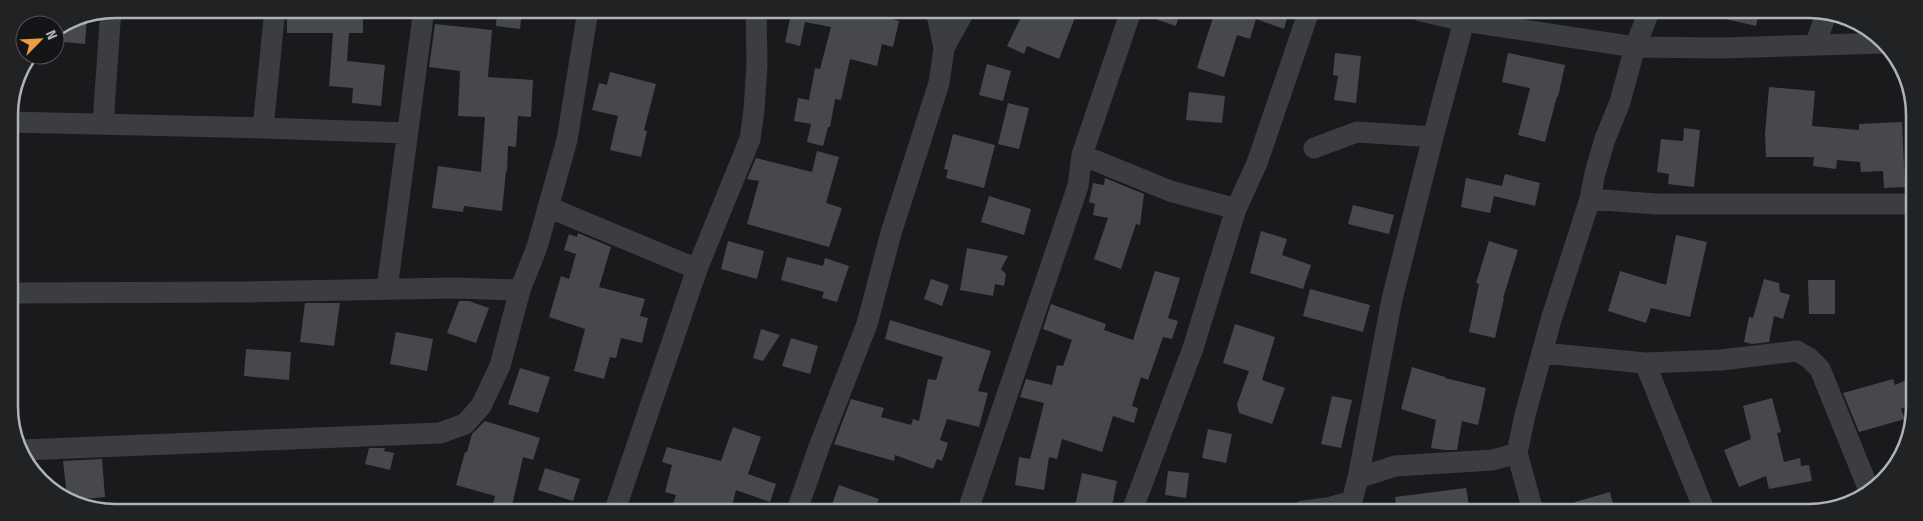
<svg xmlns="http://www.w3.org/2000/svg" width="1923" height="521" viewBox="0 0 1923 521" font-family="'Fira Sans Condensed',sans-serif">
  <rect width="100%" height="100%" fill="#1a1a1c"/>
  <!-- building -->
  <path fill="#47484c" d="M287,9L363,11V33H349L347,61L385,65L381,106L352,103L353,88L329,86L333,33H287Z
    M497,10H522L520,29L496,26Z
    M774,10H860L899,21L893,47L882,44L877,66L850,59L841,100L835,99L830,127H828L823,146L807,142L811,124L794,121L798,98L809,100L815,68L820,69L831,27L805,22L800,46L785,42L790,19L773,16Z
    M1024,11H1030L1044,17L1046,11H1065L1076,15L1059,59L1027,46L1024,54L1007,46Z
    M1143,11H1180L1176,26L1143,15Z
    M1215,11H1289L1284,29L1256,19L1250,39L1237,35L1224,77L1197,68Z
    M1718,12H1759L1756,26L1717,17Z
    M77,16L87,17L85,44L55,41V30Z
    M435,24L492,30L488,77L533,80L531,117L518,116L516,147L508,146L507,171H506L502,211L464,206L463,212L432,208L438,166L481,172L485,117L458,116L460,71L429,67Z
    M1335,53L1361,56L1356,103L1334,100L1338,76L1333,75Z
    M1508,53L1565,65L1558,97L1557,96L1545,142L1518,135L1530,88L1502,82Z
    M987,64L1011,71L1003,101L979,95Z
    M610,72L656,84L644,130L647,131L641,157L610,150L618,116L592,110L599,83L607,85Z
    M1769,87L1815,91L1812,126L1859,130V124L1902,122L1905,187L1884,188L1883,171L1861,172L1860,162L1837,160L1836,169L1813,166L1814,157H1766L1765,134Z
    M1189,92L1225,96L1222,123L1186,120Z
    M1008,103L1029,108L1019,149L998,144Z
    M1684,128L1700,130L1694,187L1668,184L1669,174L1657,172L1661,139L1683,141Z
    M953,134L995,145L984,188L946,178L948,170L944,169Z
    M817,151L839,157L826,203L842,208L829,247L747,224L759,181L747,179L756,158L812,172Z
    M1505,174L1540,183L1535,206L1494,196L1490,213L1461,207L1466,178L1502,186Z
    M1105,178L1144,194L1140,225L1136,224L1121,269L1094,259L1108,218L1093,215L1095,204L1089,202L1093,183L1104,185Z
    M989,196L1031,209L1024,235L981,222Z
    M1353,205L1394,215L1389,234L1348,224Z
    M1261,231L1287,239L1282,255L1311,265L1303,289L1250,273Z
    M578,233L611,247L599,287L645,299L640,316L648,318L642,343L621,338L616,358L610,357L604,379L574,371L585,329L549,317L561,276L569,279L576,254L564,250L569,234L577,237Z
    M1676,235L1707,242L1690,317L1651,308L1646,323L1608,311L1620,271L1666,285Z
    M728,241L764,251L757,279L721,269Z
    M1489,241L1518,250L1503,298H1504L1495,338L1469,332L1479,284L1476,283Z
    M967,248L1008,256L1001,269L1006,274L1004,286L995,284L993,296L960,290Z
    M787,257L823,266L825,258L849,266L837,302L822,298L824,292L781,280Z
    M1155,271L1180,278L1168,318L1178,321L1172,339L1163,337L1148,380L1141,377L1132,406L1138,408L1134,423L1113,416L1102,452L1062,439L1057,459L1049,457L1044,490L1015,485L1019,457L1030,459L1044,403L1020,397L1026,379L1052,385L1057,365L1063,366L1072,340L1043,329L1051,304L1106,324L1104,330L1133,340Z
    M931,279L949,285L942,306L924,299Z
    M1764,279L1779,283L1780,292L1790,295L1783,319L1774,316L1769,342L1752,344L1744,342L1749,317L1753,318Z
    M1808,280H1835V314H1809Z
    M1310,289L1370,305L1363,332L1303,316Z
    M459,301H469L489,308L476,343L447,333Z
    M305,303H340L334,346L300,342Z
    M890,320L991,351L978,391L988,393L979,427L947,419L940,440L948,443L942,461L937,459L933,469L895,455L894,461L834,444L851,399L884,408L881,417L911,425L913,419L919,421L928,379L936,380L943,357L885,339Z
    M1235,324L1275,337L1262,380L1285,388L1272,424L1239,413L1237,404L1249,371L1223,363Z
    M761,329L780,335L763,361L753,358Z
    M396,332L433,339L427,371L390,364Z
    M791,338L818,346L810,374L782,366Z
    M246,349L291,352L289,380L244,376Z
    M1412,367L1445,377V378L1486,388L1478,425L1462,421L1457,450H1445L1431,448L1436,420L1401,409Z
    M520,368L550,377L538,413L508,404Z
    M1911,378V404L1901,409L1905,419L1859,432L1843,393L1893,379L1895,385Z
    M1332,396L1352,400L1341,448L1321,444Z
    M1772,398L1781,432L1777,433L1784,462L1800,458L1801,466L1809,465L1812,481L1769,489L1766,476L1739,487L1724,450L1751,439L1743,406Z
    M485,421L540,438L533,460L523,457L511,510L492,509L495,496L456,485L465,452H467L472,434Z
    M733,427L761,437L748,474L776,484L770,502L736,490L731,510H715L699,506L698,510H671L676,495L665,492L672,465L662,462L667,447L721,461Z
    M1208,429L1232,434L1226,463L1202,458Z
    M369,448H385L384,451L394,453L390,470L365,464Z
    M102,459L105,497L74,500L67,496L63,461Z
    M545,468L580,479L573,501L538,490Z
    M1168,471L1189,473L1186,498L1165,495Z
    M1082,473L1117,481L1111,511H1074Z
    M839,485L879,499L875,510H830Z
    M1466,488L1470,511H1397L1395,497Z
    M1610,492L1615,512H1578L1575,502Z"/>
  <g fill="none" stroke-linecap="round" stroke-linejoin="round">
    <!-- minor -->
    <path stroke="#3b3d41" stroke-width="21" d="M1421,11L1464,21L1635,47L1722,48L1885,43
      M1815,45L1827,12
      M944,48L965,10
      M9,122L263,128L407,133
      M103,123L111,9
      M263,128L275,9
      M1314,148L1357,132L1433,137
      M1082,155L1170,191L1236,209
      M1590,199L1656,204H1912
      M548,207L697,269
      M387,289L424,9
      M10,293L243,292L453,288L520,290
      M1543,353L1645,363L1721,360L1797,351L1809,358L1820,369L1869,490
      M1645,363L1705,512
      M22,450L440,433L465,424L481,406L500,366L520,290L537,247L567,140L588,10
      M1358,478L1392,299L1433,137L1464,21L1468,12
      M615,510L697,269L750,139L754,110L757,64L756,10
      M797,510L819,447L867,324L891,233L939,83L944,48L936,10
      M968,510L1078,186L1082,155L1131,11
      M1132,511L1193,348L1236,209L1257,163L1309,11
      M1303,511L1327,508L1352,501L1358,478L1395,466L1493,460L1517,453
      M1533,511L1517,453L1525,415L1551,320L1590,199L1595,173L1605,139L1620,102L1635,47L1649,12"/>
  </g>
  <!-- crop -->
  <path d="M0 0H1923V521H0ZM115 18H1809A97 97 0 0 1 1906 115V407A97 97 0 0 1 1809 504H115A97 97 0 0 1 18 407V115A97 97 0 0 1 115 18Z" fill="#212224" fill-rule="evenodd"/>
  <path fill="none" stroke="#adb3bb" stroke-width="2.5" d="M115 18H1809A97 97 0 0 1 1906 115V407A97 97 0 0 1 1809 504H115A97 97 0 0 1 18 407V115A97 97 0 0 1 115 18Z"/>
  <!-- north arrow -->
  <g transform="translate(40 40) rotate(66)"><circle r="24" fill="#151517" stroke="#525459"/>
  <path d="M0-4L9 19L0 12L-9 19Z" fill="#ed9d41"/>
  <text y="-8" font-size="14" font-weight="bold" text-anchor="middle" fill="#adb3bb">N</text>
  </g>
</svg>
